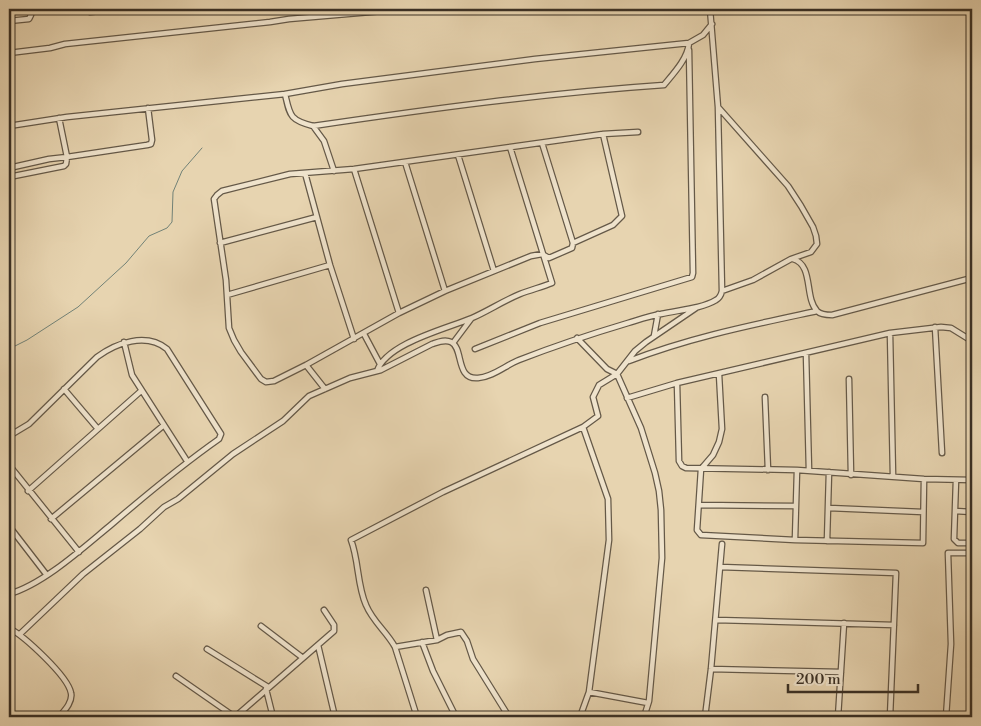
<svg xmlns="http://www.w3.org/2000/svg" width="981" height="726" viewBox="0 0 981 726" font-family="'Libre Bodoni',serif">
  <rect width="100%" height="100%" fill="#e7d4b0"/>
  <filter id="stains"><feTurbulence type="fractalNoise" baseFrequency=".004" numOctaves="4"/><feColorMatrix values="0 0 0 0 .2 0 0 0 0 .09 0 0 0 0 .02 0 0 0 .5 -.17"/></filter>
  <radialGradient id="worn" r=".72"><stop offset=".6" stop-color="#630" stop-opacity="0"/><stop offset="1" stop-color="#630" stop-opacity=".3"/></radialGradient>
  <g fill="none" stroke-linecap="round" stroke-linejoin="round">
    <!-- stream -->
    <path stroke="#728277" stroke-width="1" d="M9,349L27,340L78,307L126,263L149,236L167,228L172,222L173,192L182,171L202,148"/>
    <defs>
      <path id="minor" d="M85,9L90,12L122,9
        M710,9L718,107L788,186L801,206L813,227L816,236L817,244L811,252L791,259L753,280L722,291
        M9,21L29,19L31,15L30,9
        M9,53L50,48L65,44L270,22L289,19L406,9
        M285,94C290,115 289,120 313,126C429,109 546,93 664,85C674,73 688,58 689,43L703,35L712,24
        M9,126L67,117L285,94L342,84L535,59L689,43
        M313,126L324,141L334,171
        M603,134L622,216L613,225L573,243L572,248L549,258L542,254L531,256L445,291L399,313L306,365L274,381L266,382L261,379L241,352L234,340L229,328L226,280L214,199L217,195L222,191L290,174L354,169L603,134L638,132
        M542,143L573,243
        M458,155L494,271
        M405,162L445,291
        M9,168L49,159L67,157L59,118
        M354,169L399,313
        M305,173L330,265L354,339
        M9,177L64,166L66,164L67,157L147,145L151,144L152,140L148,108
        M220,243L317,217
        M793,259C814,265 804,297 817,311C821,315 827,315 832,315L972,278
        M227,295L330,265
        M935,327L942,453
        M890,333L893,476
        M364,334L380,364
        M654,336L658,314
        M577,338L607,369L617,374L641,428L655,473L659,491L661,510L662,558L649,701L644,717
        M124,342L132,375L187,461
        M453,343L471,319
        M475,349L540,323L692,277L693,273L689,50
        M806,353L809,471
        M629,361C691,337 752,325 817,311
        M306,365L325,389
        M377,371C387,343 446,329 472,318C488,311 503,301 520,294C530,290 542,287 552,283L510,147
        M719,374L722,429L719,442L713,455L701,469L697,530L701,535L795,540L923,543L924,479
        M849,379L851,475
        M677,383L679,461L682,466L686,468L797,470L924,479L972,480
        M64,389L98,429
        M765,397L768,470
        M627,398L677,383L890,333L941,327L951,328L972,341
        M9,436L29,424L97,357C116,343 146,332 167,349L221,434L219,439C182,465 147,494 112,524C84,547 44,584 9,594
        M9,465L79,552
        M956,480L954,539L958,543H972
        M28,491L141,391
        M699,505L796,506
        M829,508L923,512
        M955,511L972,512
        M51,519L164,425
        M9,526L46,574
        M795,540L797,470
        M827,541L829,472
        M720,567L896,573L890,717
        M426,590L437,640
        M716,620L894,625
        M261,626L303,658
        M9,628C24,636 68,676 71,693C73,702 64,711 59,717
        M20,634L83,574L140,529L164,507L178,499L233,454L283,421L309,396L350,378L381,370L432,344C438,342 445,339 451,342C464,348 455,380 478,378C493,377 506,365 519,360C555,346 591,334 628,323C638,320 649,316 661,314C678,310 701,309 716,300C720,298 721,295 722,291L718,107
        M422,642L433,671L456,717
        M318,645L335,717
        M395,647C387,632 373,622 366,605C357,585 359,561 351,540L443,492L583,427
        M207,649L268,687
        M711,669L841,672
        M176,676L235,717
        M266,689L273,717
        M648,703L589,692L609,540L608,499L583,427L598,416L593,397L599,385L617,374L635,351L646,342L696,308
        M891,716L904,717
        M235,717L334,631V625L324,610
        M417,717L395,647L437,640L447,635L461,632L467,641L473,659L509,717
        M580,717L589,692
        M705,717L711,669L722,544
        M838,717L844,623
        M946,717L951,644L948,553H972"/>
    </defs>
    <!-- minor casing -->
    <use href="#minor" stroke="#655948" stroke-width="7"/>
    <!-- minor -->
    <use href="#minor" stroke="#efe3cc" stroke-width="4.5"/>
  </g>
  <!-- margin -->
  <rect width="981" height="726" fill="none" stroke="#e7d4b0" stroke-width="30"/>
  <rect x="10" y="10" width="961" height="706" fill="none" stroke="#3a3025" stroke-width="2.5"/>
  <rect x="15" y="15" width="951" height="696" fill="none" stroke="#3a3025"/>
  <!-- scale -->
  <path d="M788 684v8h130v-8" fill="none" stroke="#3a3025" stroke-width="2.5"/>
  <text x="796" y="684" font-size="15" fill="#3a3025" stroke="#efe3cc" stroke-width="4" paint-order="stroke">200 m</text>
  <rect width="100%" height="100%" filter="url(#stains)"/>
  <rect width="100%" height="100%" fill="url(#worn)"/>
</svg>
